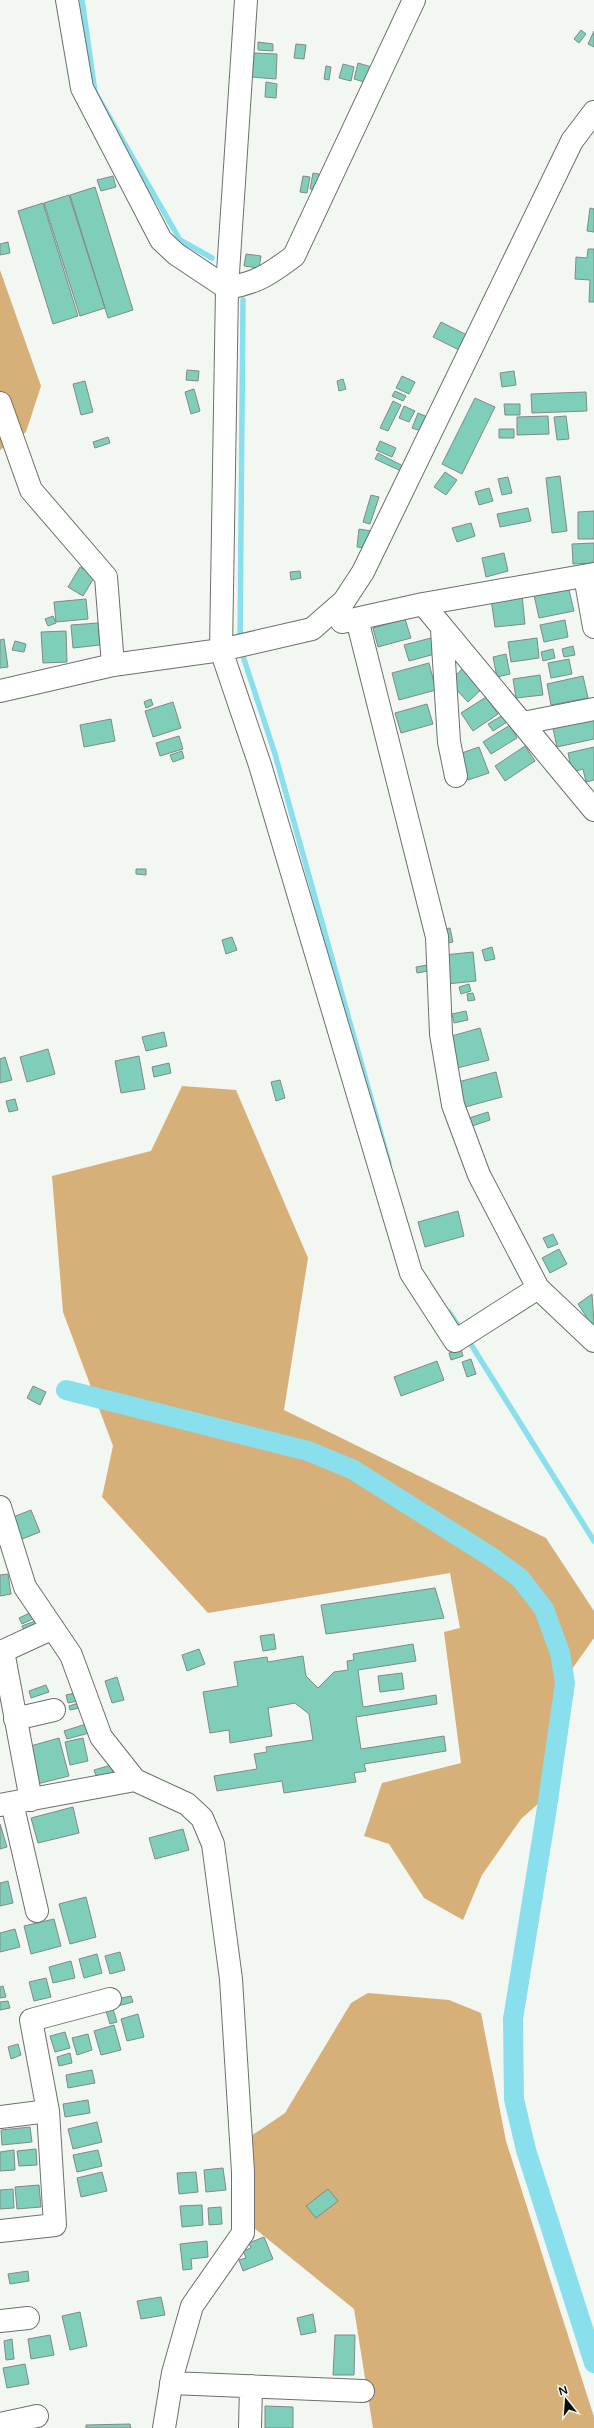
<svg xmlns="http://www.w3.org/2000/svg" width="594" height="2428" viewBox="0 0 594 2428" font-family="'Varela Round',sans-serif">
  <rect width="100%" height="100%" fill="#f3f7f2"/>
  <!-- forest -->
  <path fill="#d7af79" d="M0,270L41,386L26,432L0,450Z
    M182,1086L236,1090L308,1258L284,1410L546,1538L594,1611V1638L560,1686L541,1801L521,1819L482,1875L463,1920L424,1898L389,1844L364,1836L382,1783L461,1763L444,1632L460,1628L450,1573L208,1613L102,1497L113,1446L63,1312L52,1176L151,1151Z
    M368,1993L449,2000L481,2013L506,2141L594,2417V2428H373L354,2309L249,2224L248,2138L285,2113L351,2003Z"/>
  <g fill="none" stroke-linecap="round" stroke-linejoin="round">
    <!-- stream -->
    <path stroke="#8adfed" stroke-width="5.5" d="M82,0L95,92L180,240L212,258
      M240,642L243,300
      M241,650L275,754L389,1163
      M449,1312L462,1331
      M467,1338L594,1541"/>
    <!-- canal -->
    <path stroke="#8adfed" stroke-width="20" d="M66,1390L308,1451L352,1469L493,1558L520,1578L544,1609L560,1653L565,1683L546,1814L513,2019L514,2099L526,2150L594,2363"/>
  </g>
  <!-- building -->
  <path fill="#7fceb9" stroke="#838987" d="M581,30L586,34L579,43L574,39Z
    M594,31V47L588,44Z
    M258,42L273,44V51L258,50Z
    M296,44L306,45L304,59L294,58Z
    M254,53L277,54L276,79L252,77Z
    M358,63L375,68L371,84L354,79Z
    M343,64L354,67L351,81L339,78Z
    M326,66L331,67L329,80L324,79Z
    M266,82L277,84L276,98L265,97Z
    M313,173L319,174L316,190L310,189Z
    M113,176L116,187L101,191L97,180Z
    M303,176L310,177L307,193L300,192Z
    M95,187L133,310L108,318L70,195Z
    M69,195L105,308L80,316L44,203Z
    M43,203L78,316L53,324L18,211Z
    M590,208L594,209V232L587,231Z
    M8,242L10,253L0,255V244Z
    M588,249H594V302H589L590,280L575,279L576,257L587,258Z
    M246,254L261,256L259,268L244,266Z
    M441,322L469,336L461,351L433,337Z
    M187,370L199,371L198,381L186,380Z
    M514,371L516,385L502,387L500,373Z
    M402,376L415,382L409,394L396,388Z
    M343,379L346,389L339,391L337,381Z
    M85,381L93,412L81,415L73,384Z
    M194,389L200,411L191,414L185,392Z
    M395,391L406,396L403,401L392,396Z
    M586,392L587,411L532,413L531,394Z
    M475,398L495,407L462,474L442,464Z
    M393,401L401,405L388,431L380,428Z
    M504,404H520V415H505Z
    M404,406L415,411L409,422L399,418Z
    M418,413L430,418L424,432L412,428Z
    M548,416L549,434L517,435V417Z
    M566,416L569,439L557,440L554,417Z
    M499,429H514V438H499Z
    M108,437L110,443L95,448L93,442Z
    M380,441L396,448L392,457L376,450Z
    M378,453L403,466L401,471L375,459Z
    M445,472L457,480L446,495L434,487Z
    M560,476L567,531L552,533L546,478Z
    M508,477L512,493L502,495L498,479Z
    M489,488L493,501L479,505L475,492Z
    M371,495L379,497L370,524L363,522Z
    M528,508L531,521L500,527L497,514Z
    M594,511V539H578V512Z
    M471,523L475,536L457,542L452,528Z
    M359,529L371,531L368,548L357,547Z
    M594,543V563L573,564L572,544Z
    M504,553L508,571L486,577L482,558Z
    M80,567L95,576L83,596L68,587Z
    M300,571L301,578L291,580L290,572Z
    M568,586L574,611L539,618L534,595Z
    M522,595L525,624L495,627L491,599Z
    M86,599L88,619L56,622L54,602Z
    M53,616L56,623L48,626L45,619Z
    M405,619L411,638L378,647L373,628Z
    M565,620L568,637L544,642L540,625Z
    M98,623L100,645L73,648L71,625Z
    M66,631L67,662L43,663L41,632Z
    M431,638L435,654L409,661L404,645Z
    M537,638L539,658L511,662L508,642Z
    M4,639L8,667L0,668V640Z
    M15,641L26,644L24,652L12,650Z
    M573,646L575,655L564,657L562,649Z
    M553,649L555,658L543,661L541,652Z
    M506,654L510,674L497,677L493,657Z
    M569,659L572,674L551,678L548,663Z
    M429,663L436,690L399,700L392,673Z
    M465,666L484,687L468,702L449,682Z
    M540,675L543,695L516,698L513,679Z
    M583,676L588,698L551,705L547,684Z
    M486,697L498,714L473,731L461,713Z
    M151,699L153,705L146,708L144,702Z
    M173,702L181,728L153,737L145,711Z
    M427,704L433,724L401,733L395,713Z
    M503,715L507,722L493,731L488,724Z
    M594,715V739L557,747L552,724Z
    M111,719L115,741L84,747L80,725Z
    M510,725L517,738L491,754L483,742Z
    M179,736L183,749L160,756L156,743Z
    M525,746L535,761L505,781L495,766Z
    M479,747L489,773L468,780L459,754Z
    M594,747V780L586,782L583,769L572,772L568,753Z
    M182,751L184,758L173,762L170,755Z
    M136,869H146V875L136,874Z
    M450,928L453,942L448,943L445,929Z
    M232,937L237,950L226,954L222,940Z
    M492,947L495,959L485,961L482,950Z
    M473,952L476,981L447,984L444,955Z
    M427,965L428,971L417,973L416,967Z
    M469,984L471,991L461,994L459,987Z
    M473,993L475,1000L468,1001L467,994Z
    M466,1011L468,1020L454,1023L452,1014Z
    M480,1028L489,1060L457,1068L448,1037Z
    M164,1032L167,1046L146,1051L142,1037Z
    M48,1049L55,1074L27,1082L20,1057Z
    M139,1056L145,1089L121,1093L115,1061Z
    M5,1057L12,1080L0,1083V1059Z
    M169,1063L171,1073L154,1077L152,1067Z
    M496,1072L502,1097L465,1107L458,1082Z
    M280,1080L285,1098L276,1101L271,1082Z
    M15,1099L18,1110L9,1112L6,1101Z
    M488,1112L490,1120L472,1126L469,1118Z
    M458,1211L464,1236L425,1247L418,1222Z
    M553,1234L558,1244L548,1248L543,1238Z
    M559,1249L567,1264L550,1273L542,1258Z
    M592,1294L594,1323L591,1324L578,1304Z
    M461,1349L463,1356L451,1360L449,1353Z
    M471,1359L476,1374L467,1377L462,1362Z
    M437,1361L444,1380L401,1396L394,1377Z
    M33,1386L46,1392L40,1405L27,1398Z
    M31,1510L40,1532L17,1541L8,1519Z
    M8,1574L11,1594L0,1596V1575Z
    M435,1588L444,1618L326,1634L321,1605Z
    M36,1610L39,1616L22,1624L19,1618Z
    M40,1619L42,1625L25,1632L22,1626Z
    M274,1634L276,1649L263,1651L260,1636Z
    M413,1644L416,1661L358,1670L363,1707L436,1695L437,1704L356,1717L361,1749L444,1736L446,1751L364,1764L366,1771L354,1773L356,1782L284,1793L282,1781L217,1791L214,1776L257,1769L254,1754L267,1752L266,1747L313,1740L309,1714L295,1703L268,1708L272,1736L230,1743L229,1730L210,1733L203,1692L238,1686L234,1662L267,1657L268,1662L303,1656L306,1676L318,1688L334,1672L348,1670L347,1661L354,1660L353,1654Z
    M199,1649L205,1664L187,1671L182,1655Z
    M402,1673L404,1689L380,1692L378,1676Z
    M117,1677L124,1700L112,1703L105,1681Z
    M46,1685L49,1692L31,1698L29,1691Z
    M79,1692L82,1700L68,1703L66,1695Z
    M82,1702L84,1707L70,1710L69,1706Z
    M86,1724L89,1733L67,1739L64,1731Z
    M59,1738L69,1776L37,1784L27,1747Z
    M83,1738L88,1761L70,1765L65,1742Z
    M111,1765L113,1774L97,1778L94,1770Z
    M73,1807L79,1833L38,1843L31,1818Z
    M0,1824L7,1847L0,1849Z
    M183,1829L189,1850L155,1859L149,1838Z
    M8,1881L13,1903L0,1906V1883Z
    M86,1897L96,1937L70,1944L59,1904Z
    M54,1919L61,1946L31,1954L24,1926Z
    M15,1929L20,1947L0,1952V1933Z
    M120,1952L125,1970L110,1974L105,1956Z
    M97,1954L102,1973L84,1978L79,1959Z
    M71,1961L75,1978L53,1983L49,1967Z
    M46,1978L51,1997L34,2001L29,1982Z
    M3,1986L6,1997L0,1998V1987Z
    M131,1996L133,2002L114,2007L113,2000Z
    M8,2001L10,2008L0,2010V2002Z
    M113,2009L117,2022L110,2024L106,2011Z
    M138,2014L144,2037L127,2041L121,2019Z
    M114,2025L121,2050L101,2055L94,2031Z
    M65,2032L70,2048L55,2052L50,2036Z
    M88,2034L92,2050L77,2055L72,2038Z
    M18,2044L21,2055L11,2059L8,2047Z
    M70,2053L72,2063L59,2066L57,2057Z
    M92,2070L95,2083L68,2088L66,2075Z
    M88,2100L90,2113L65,2117L63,2104Z
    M97,2122L102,2142L73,2149L68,2129Z
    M30,2127L32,2142L2,2145L1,2130Z
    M36,2149L37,2165L19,2166L17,2151Z
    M14,2150L15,2170L0,2171V2152Z
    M98,2150L102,2166L77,2172L73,2155Z
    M223,2168L226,2190L206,2192L204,2170Z
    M102,2172L107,2191L81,2197L77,2178Z
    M196,2172L198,2192L179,2194L177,2173Z
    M39,2185L41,2207L17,2209L15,2187Z
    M13,2189L14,2208L0,2209V2190Z
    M328,2189L338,2201L316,2218L306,2206Z
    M202,2205L203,2225L182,2227L180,2206Z
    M221,2207L222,2224L209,2225L208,2208Z
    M264,2237L273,2259L243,2271L239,2260L246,2258L243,2251L251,2248L249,2243Z
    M207,2241L208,2257L191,2259L192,2269L183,2270L180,2244Z
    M28,2271L29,2281L10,2284L8,2274Z
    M161,2297L165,2315L141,2319L137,2301Z
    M80,2312L87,2346L70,2350L62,2316Z
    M313,2314L316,2332L301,2335L297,2318Z
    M50,2335L54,2355L31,2359L28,2339Z
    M335,2335H355L354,2375H333Z
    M12,2339L14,2359L6,2360L4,2341Z
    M25,2364L29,2384L7,2388L3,2368Z
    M265,2406L293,2407V2428H265Z
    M130,2424L131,2428H86V2425Z"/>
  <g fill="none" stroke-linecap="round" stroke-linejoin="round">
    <defs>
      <path id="minor" d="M67,0L82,88L161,240L176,254L227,288C257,283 270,274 294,256L414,0
        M246,0L227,288L221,650L260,765L411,1273L455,1341L538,1288
        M0,403L31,490L106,577L113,665
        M585,576L594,627
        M423,604L594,810
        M357,619L437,937L441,1034L453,1105L479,1175L538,1288L594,1341
        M342,622L423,604L594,574
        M442,629L449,742L456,776
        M0,691L113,665L221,650L312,629L344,601L363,572L572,141L594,112
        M523,723L594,709
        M0,1507L25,1587L71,1655L101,1737L135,1780L187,1804L202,1818L213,1844L231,1979L243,2172V2233L192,2306L173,2373L164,2428
        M15,1719L54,1710
        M31,1800L3,1651L53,1628
        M12,1803L37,1911
        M0,1805L135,1780
        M0,2117L48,2111
        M0,2231L55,2225L48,2111L31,2020L110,1999
        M0,2321L28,2318
        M171,2383L363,2391
        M0,2424L37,2416
        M250,2428L251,2386"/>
    </defs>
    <!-- minor casing -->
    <use href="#minor" stroke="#6c706c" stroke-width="24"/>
    <!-- minor -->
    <use href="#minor" stroke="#fff" stroke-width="22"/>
  </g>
  <!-- north arrow -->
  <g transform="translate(566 2400) rotate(343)" stroke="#f3f7f2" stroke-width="3" paint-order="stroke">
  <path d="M0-3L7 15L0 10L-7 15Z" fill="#0c0d0b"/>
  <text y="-6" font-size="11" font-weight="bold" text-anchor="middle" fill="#0c0d0b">N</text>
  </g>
</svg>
